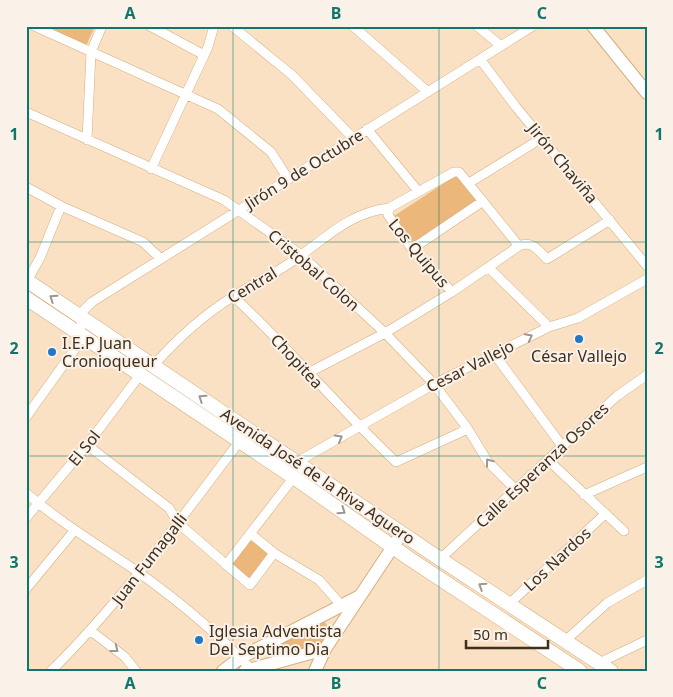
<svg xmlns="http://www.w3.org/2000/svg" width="673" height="697" viewBox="0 0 673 697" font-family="'Noto Sans',sans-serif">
  <rect width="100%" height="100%" fill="#fbe1c4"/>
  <!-- green -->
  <path fill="#ecb77a" d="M42,26H95L86,46Z
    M455,176H459L478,201L412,246L394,223V216Z
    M251,539L269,555L248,580L231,566Z
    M324,621L329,628L322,643L279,655L277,654L275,646Z"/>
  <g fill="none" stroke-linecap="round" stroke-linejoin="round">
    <defs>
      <path id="street" d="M34,26L218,109L271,152L288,179
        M150,26L204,55
        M232,26L292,75L353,138
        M353,26L428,92
        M477,26L501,46
        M480,59L516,107L647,266
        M26,112L224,200L300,254L385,333L434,384L468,429L488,462L516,490
        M367,129L418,191
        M87,140L91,52L102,26
        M151,169L208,47L214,26
        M469,183L542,138
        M26,187L61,206L143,242L160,258
        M412,249L483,201
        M489,268L549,327
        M27,281L40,258L61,206
        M452,292L412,249L388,215L389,208L454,172H459L519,246
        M233,296C290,349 340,409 396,462L468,429
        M495,355L562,446
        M153,366C177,339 203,315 234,296C252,284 272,275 290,263C323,241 347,213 389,208
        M308,373L385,333L452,292L519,246C532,240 539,251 547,259L610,220
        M26,417L77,346L84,310L92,302L533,26
        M87,445L169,508L178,523L250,585L274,553L251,534
        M548,460L624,531
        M297,462L434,384L549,327L578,318L647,279
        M26,493C61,523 100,546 138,572C176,599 219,635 251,669
        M584,495L647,467
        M26,518L87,445L140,375
        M274,553L319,580L341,605
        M440,559L617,396L647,375
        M226,565L294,477
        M26,589L74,531
        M509,604L605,514
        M91,631L125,657L136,671
        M565,641L607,603L647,580
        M599,663L647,640
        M51,671C122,601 179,521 239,442"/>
      <path id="secondary" d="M593,26L647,93
        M223,671L240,658L360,596
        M245,671L325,649
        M315,671L325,649L402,533"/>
      <path id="primary" d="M26,280L440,559L611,671
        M26,298L299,481L410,559L580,671"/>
    </defs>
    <!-- street casing -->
    <use href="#street" stroke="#d6ad7e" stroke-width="10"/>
    <!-- secondary casing -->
    <use href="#secondary" stroke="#d6ad7e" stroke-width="14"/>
    <!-- primary casing -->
    <use href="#primary" stroke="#d6ad7e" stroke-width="15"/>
    <!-- street -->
    <use href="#street" stroke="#fff" stroke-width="9"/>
    <!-- secondary -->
    <use href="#secondary" stroke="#fff" stroke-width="12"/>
    <!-- primary -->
    <use href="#primary" stroke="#fff" stroke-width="14"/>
  </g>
  <!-- one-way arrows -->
  <defs><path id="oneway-chevron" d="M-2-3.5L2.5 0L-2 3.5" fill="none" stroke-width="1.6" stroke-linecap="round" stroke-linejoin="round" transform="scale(1.25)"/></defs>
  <g stroke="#9f978e">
    <use href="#oneway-chevron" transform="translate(53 298) rotate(-146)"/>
    <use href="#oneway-chevron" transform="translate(529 337) rotate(-27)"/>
    <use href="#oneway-chevron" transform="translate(202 398) rotate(-146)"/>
    <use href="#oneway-chevron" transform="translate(339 438) rotate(-30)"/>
    <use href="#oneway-chevron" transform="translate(489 462) rotate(-127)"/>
    <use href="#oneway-chevron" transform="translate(342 511) rotate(35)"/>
    <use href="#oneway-chevron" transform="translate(482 586) rotate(-147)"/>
    <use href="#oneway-chevron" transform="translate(115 649) rotate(38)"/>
  </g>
  <!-- grid -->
  <path fill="none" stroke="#0f766e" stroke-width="1" stroke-opacity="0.55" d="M233,26V671M439,26V671M26,242H647M26,456H647"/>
  <!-- markers -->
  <g fill="#2078c6" stroke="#faf1e8" stroke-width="2">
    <circle cx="579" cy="339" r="5"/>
    <circle cx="52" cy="352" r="5"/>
    <circle cx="199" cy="640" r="5"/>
  </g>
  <g text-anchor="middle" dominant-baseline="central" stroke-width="4" stroke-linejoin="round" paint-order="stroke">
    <!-- street labels -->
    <g font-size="16" fill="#3f2f1c" stroke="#faf1e8">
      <text transform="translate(563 163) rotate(50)">Jirón Chaviña</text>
      <text transform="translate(304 169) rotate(-32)">Jirón 9 de Octubre</text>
      <text transform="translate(419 253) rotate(50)">Los Quipus</text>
      <text transform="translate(314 270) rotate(41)">Cristobal Colon</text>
      <text transform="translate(252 285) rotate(-31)">Central</text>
      <text transform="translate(297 361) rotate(47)">Chopitea</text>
      <text transform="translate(470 366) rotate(-27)">Cesar Vallejo</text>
      <text transform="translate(84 448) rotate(-51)">El Sol</text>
      <text transform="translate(542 465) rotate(-43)">Calle Esperanza Osores</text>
      <text transform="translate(318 476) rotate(34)">Avenida José de la Riva Aguero</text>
      <text transform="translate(149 559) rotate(-52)">Juan Fumagalli</text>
      <text transform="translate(557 559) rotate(-43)">Los Nardos</text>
    </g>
    <!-- poi labels -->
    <g font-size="16" fill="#3f2f1c" stroke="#faf1e8" text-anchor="start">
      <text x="62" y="343">I.E.P Juan<tspan x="62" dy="18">Cronioqueur</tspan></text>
      <text x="579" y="356" text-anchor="middle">César Vallejo</text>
      <text x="209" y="631">Iglesia Adventista<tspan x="209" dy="18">Del Septimo Dia</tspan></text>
    </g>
  </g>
  <!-- border -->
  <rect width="673" height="697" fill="none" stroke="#faf1e8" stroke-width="55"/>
  <!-- scale -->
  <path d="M466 640v8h82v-8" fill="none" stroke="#3f2f1c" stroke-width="2.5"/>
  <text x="473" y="640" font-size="15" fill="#3f2f1c" stroke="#faf1e8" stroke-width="4" paint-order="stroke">50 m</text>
  <rect x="28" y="28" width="618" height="642" fill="none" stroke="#0f766e" stroke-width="2"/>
  <g font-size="16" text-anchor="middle" font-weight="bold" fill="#0f766e">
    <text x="130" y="19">A</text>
    <text x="336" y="19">B</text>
    <text x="542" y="19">C</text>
    <text x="14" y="140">1</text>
    <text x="659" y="140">1</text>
    <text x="14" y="354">2</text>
    <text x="659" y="354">2</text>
    <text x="14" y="568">3</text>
    <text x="659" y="568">3</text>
    <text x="130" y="689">A</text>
    <text x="336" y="689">B</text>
    <text x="542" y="689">C</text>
  </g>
</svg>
